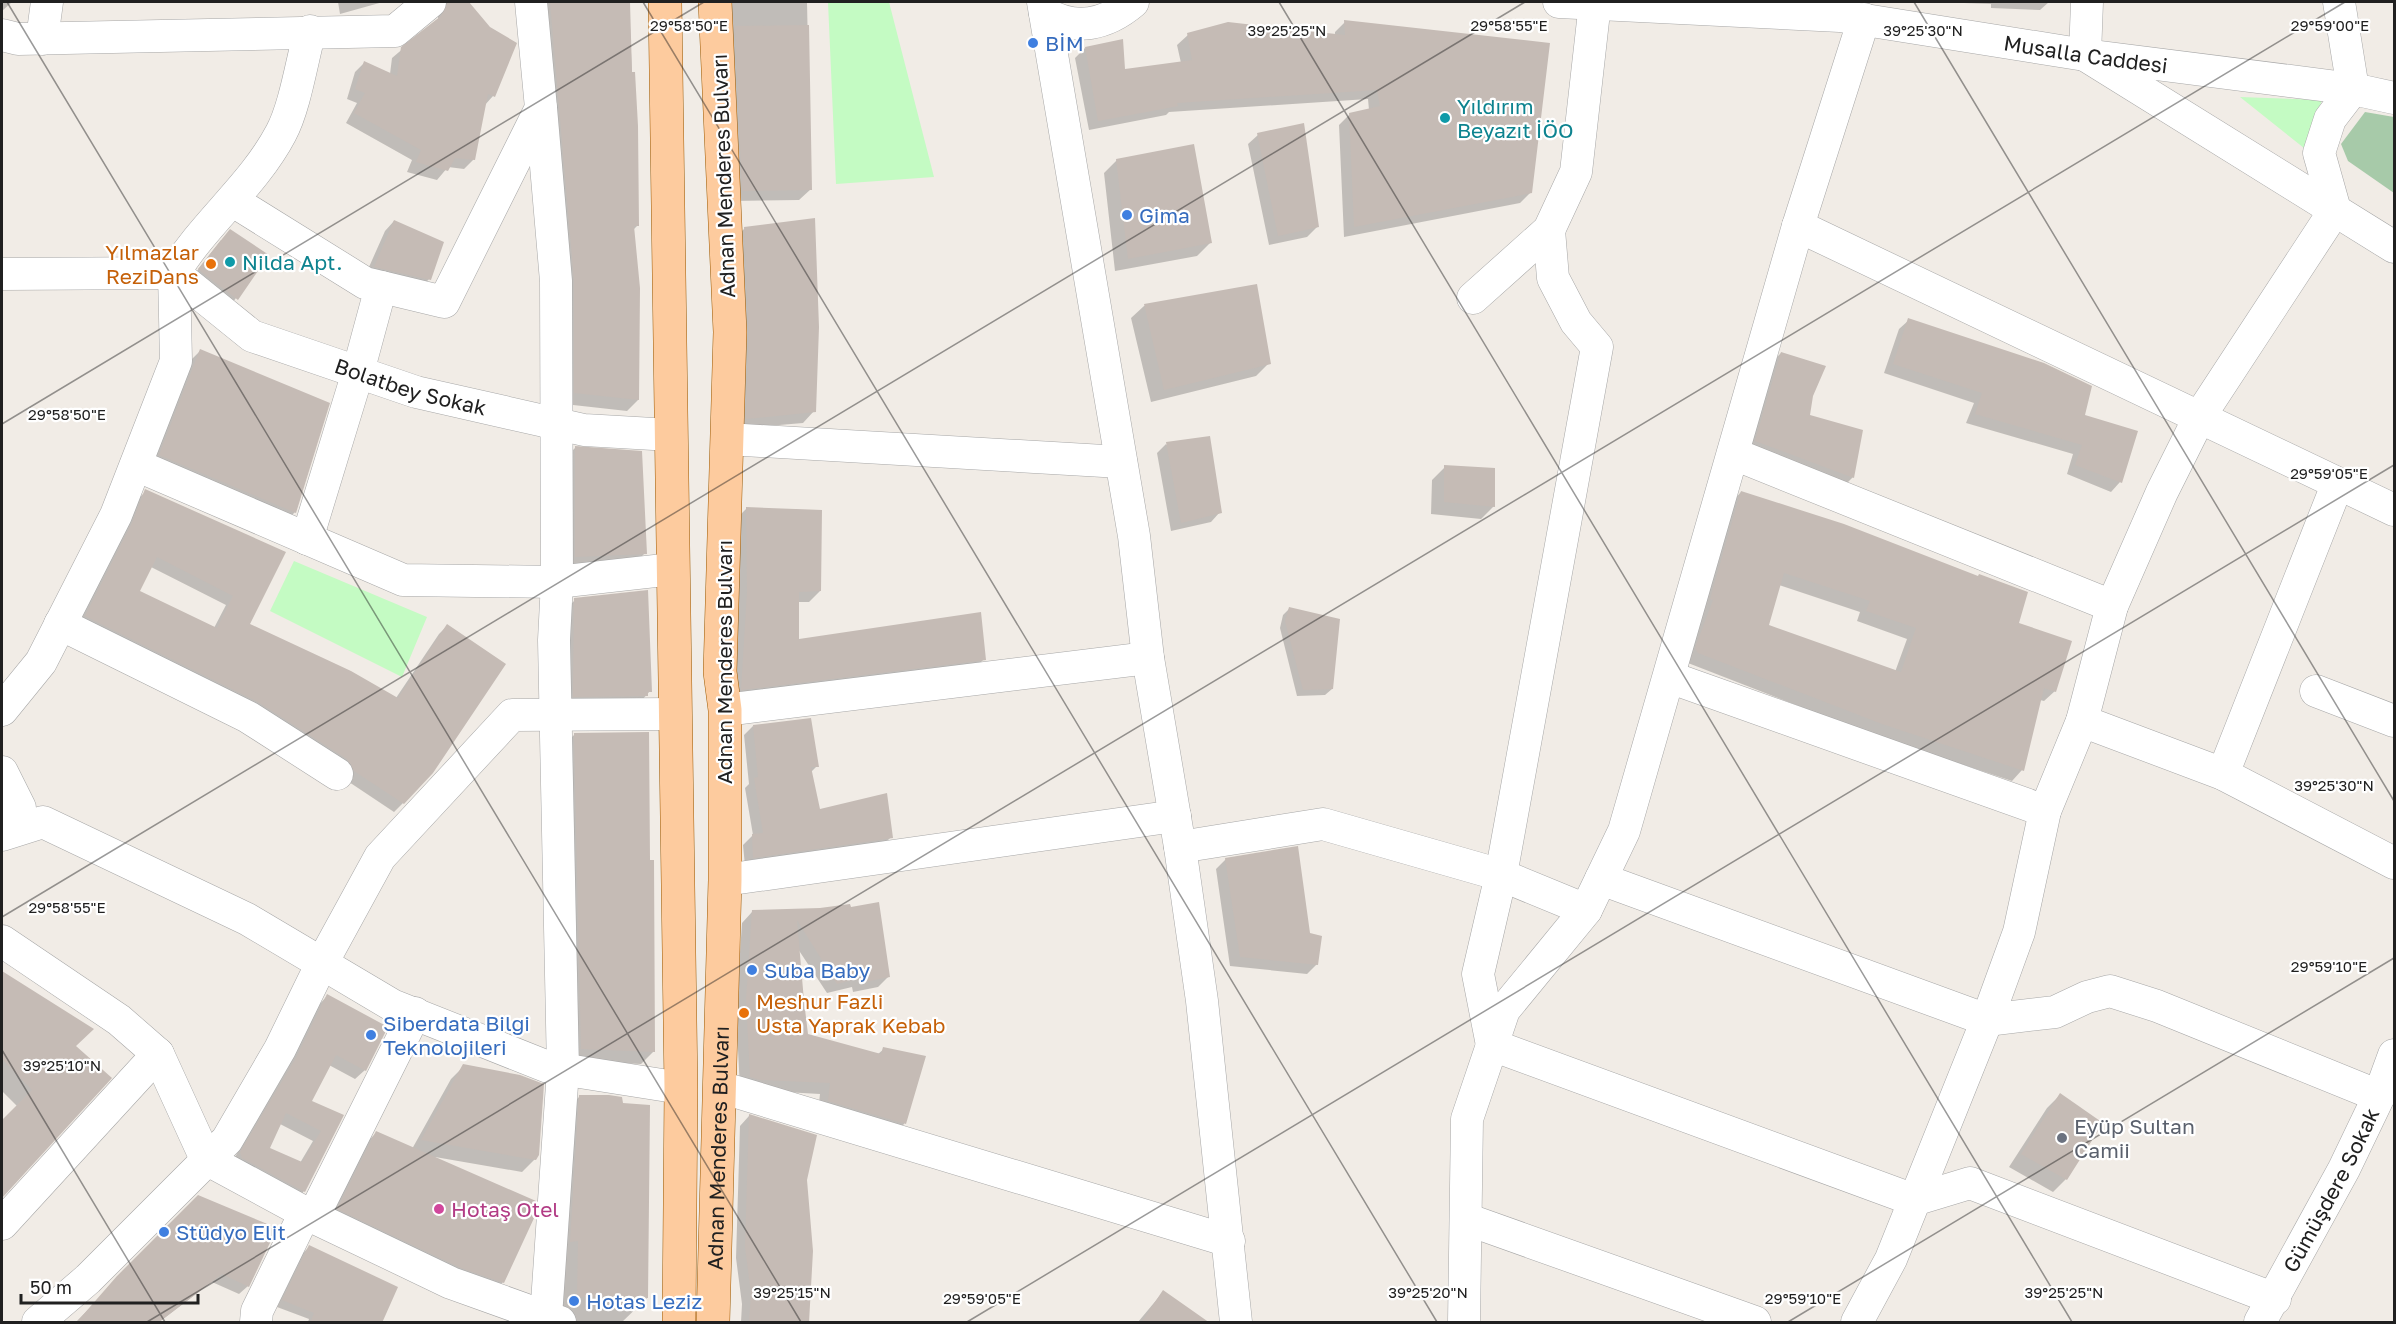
<svg xmlns="http://www.w3.org/2000/svg" width="2396" height="1324" viewBox="0 0 2396 1324" font-family="'Golos Text',sans-serif">
  <rect width="100%" height="100%" fill="#f1ece6"/>
  <!-- cemetery -->
  <path fill="#a7caa9" d="M2365,112L2394,117V193L2348,161L2341,144Z"/>
  <!-- park -->
  <path fill="#c4fbc3" d="M828,2H889L934,177L836,184Z
    M2240,97L2322,100L2304,148Z
    M294,561L427,617L402,677L270,611Z"/>
  <!-- shadow -->
  <path fill="#0003" fill-rule="evenodd" d="M2,2H12L2,11Z
    M338,2H383L340,14Z
    M443,2H467L489,29L493,96L484,106L474,159L464,169L448,167L437,180L407,172L412,160L346,123L357,103L347,99L355,72L364,63L390,74L392,58L438,19V6Z
    M540,2H629L638,225L633,230L638,400L627,411L564,404Z
    M717,2H807L811,189L799,200L732,201Z
    M1936,2H2049L2040,10L1991,8V4Z
    M1345,22L1531,192L1520,203L1344,237L1339,125L1349,115L1369,110L1368,99L1169,112L1166,115L1089,130L1075,58L1085,48L1124,70L1181,63L1177,45L1188,35L1335,36V32Z
    M1258,135L1317,227L1307,237L1269,245L1248,144Z
    M1117,160L1210,243L1197,256L1115,271L1104,173Z
    M394,221L429,279L420,289L365,276L385,231Z
    M745,228L814,411L803,423L735,429L733,240Z
    M221,240L267,255L228,309L190,280Z
    M1256,286L1269,363L1256,376L1151,402L1131,318L1144,306Z
    M1909,320L2083,416L2120,482L2111,492L2067,474L2073,454L1966,423L1974,403L1884,373L1899,329Z
    M200,351L295,512L282,525L147,468L187,364Z
    M1781,353L1811,396L1808,416L1853,477L1844,486L1747,449L1772,362Z
    M1166,444L1220,512L1211,522L1171,531L1157,453Z
    M575,448L645,553L632,566L563,569L562,461Z
    M1445,467L1494,506L1481,519L1431,514L1432,480Z
    M146,491L284,552L248,625L396,698L439,634L447,626L403,803L394,812L346,780L77,625L137,500ZM151,567L226,605L214,628L138,592Z
    M1741,492L2055,691L2044,701L2040,700L2022,770L2012,781L1871,734L1688,663L1686,659L1704,610L1700,609L1731,503ZM1779,585L1860,612L1857,621L1907,639L1895,672L1767,626Z
    M747,508L820,591L809,602H798V641L984,659L973,670L731,700L736,519Z
    M575,600L650,691L634,709H561L562,613Z
    M1290,608L1332,689L1325,695L1297,696L1280,628L1283,615Z
    M753,726L817,766L810,773L818,811L891,837L882,846L745,866L743,845L753,835L745,788L749,784L744,735Z
    M575,734L654,1051L641,1064L568,1061L562,747Z
    M1226,859L1308,934L1317,964L1307,974L1230,966L1216,869Z
    M821,910L889,976L878,987L853,992L852,987L827,993L798,949L806,1036L878,1054L884,1049L924,1057L904,1124L894,1134L818,1111L820,1094L749,1090L740,1088L736,1012L742,923L752,912Z
    M2,973L91,1029L74,1046L110,1078L2,1196V1122L17,1106L2,1091Z
    M327,996L365,1070L355,1079L329,1065L310,1102L342,1115L304,1191L295,1201L232,1162L287,1069L318,1006ZM280,1124L313,1141L300,1163L268,1148Z
    M464,1066L535,1159L522,1172L435,1157L503,1282L484,1301L319,1228L357,1152L376,1133L412,1149L451,1079Z
    M2060,1095L2066,1179L2053,1192L2009,1167L2047,1108Z
    M580,1096L647,1298L622,1322H551L554,1123Z
    M749,1116L805,1180L807,1322H741L742,1304L736,1258L740,1126Z
    M198,1197L248,1286L239,1294L212,1282L159,1322H76Z
    M309,1247L380,1322H308L309,1319L277,1307L303,1253Z
    M1163,1292L1196,1322H1138Z"/>
  <!-- building -->
  <path fill="#c5bbb5" fill-rule="evenodd" d="M448,2H469L490,27L517,43L495,97L488,94L475,160L455,158L448,171L416,162L421,150L354,113L365,93L355,89L364,61L397,76L401,47L441,16Z
    M550,2H630L632,72H635L638,126L639,226H634L640,288L639,400L574,393V280Z
    M1344,20L1550,43L1532,193L1354,227L1349,113L1380,106L1377,90L1177,103L1178,106L1098,121L1085,47L1123,39L1125,69L1192,60L1187,33L1228,22L1345,35Z
    M809,25L812,190L742,191L735,26Z
    M1304,123L1319,227L1278,236L1257,133Z
    M1194,144L1212,243L1128,259L1116,159Z
    M815,218L819,327L816,412L746,419L749,331L744,227Z
    M394,220L444,242L431,280L374,267Z
    M230,229L269,255L238,300L198,269Z
    M1257,284L1271,364L1164,390L1144,304Z
    M1908,318L2044,363L2092,386L2085,415L2138,431L2122,483L2075,465L2082,445L1975,414L1982,393L1893,364Z
    M200,349L330,403L296,513L159,455Z
    M1781,352L1826,366L1813,396L1810,415L1863,430L1854,478L1755,441Z
    M1210,436L1222,513L1181,523L1166,442Z
    M575,446L642,451L647,554L575,557Z
    M1444,465L1495,468V507L1444,502Z
    M145,489L286,552L250,624L351,671L398,698L447,624L506,664L433,773L404,804L354,771L347,759L258,702L85,616L132,523ZM157,557L233,596L217,628L140,591Z
    M1741,491L1844,524L1978,576L1979,574L2028,592L2019,623L2072,641L2056,692L2044,688L2024,771L1882,724L1698,653L1695,648L1713,600L1710,599ZM1784,573L1870,601L1866,611L1916,628L1901,672L1769,625Z
    M746,507L822,510L821,591L799,592V639L981,612L986,660L741,690L747,592Z
    M648,590L652,692H648V696L573,697L574,598Z
    M1289,607L1340,619L1333,689L1303,690L1285,621Z
    M811,718L819,767H811L820,809L887,793L893,838L753,858L752,834L763,833L754,778L758,777L753,725Z
    M649,732L650,860H654L655,1052L581,1049L574,733Z
    M1298,846L1310,933L1322,936L1318,965L1240,957L1225,858Z
    M879,902L890,977L864,982L863,977L837,984L797,920L804,1001L808,1034L881,1054L883,1047L926,1056L906,1124L828,1101L830,1083L760,1080L750,1077L746,1000L752,910L820,908L850,904L851,907Z
    M2,971L94,1029L76,1046L112,1078L2,1198V1120L32,1090L2,1059Z
    M327,994L388,1027L366,1071L336,1055L312,1101L344,1115L305,1192L242,1158L240,1152L296,1058ZM286,1113L321,1131L302,1162L270,1148Z
    M463,1064L520,1075L544,1084L539,1155L536,1160L421,1140Z
    M2060,1093L2103,1123L2067,1180L2021,1154Z
    M579,1095H609L622,1097L623,1103L650,1105L648,1298L577,1297L578,1241L570,1242Z
    M749,1114L817,1135L807,1180L813,1251L809,1323H749L751,1293L745,1247Z
    M376,1131L536,1201L535,1216L504,1283L461,1268L337,1209Z
    M198,1195L277,1228L249,1287L222,1274L158,1323H76L117,1276Z
    M309,1245L398,1287L382,1323H310L314,1313L282,1300Z
    M1163,1290L1210,1323H1141Z"/>
  <g fill="none" stroke-linecap="round" stroke-linejoin="round">
    <defs>
      <g id="minor">
        <path d="M1043,2L1134,536L1148,658L1180,847L1202,1001L1236,1322"/>
        <path id="s1" d="M1559,2L1840,16L2085,55L2353,89L2394,98"/>
        <path d="M2087,2L2085,55L2394,247"/>
        <path d="M1045,13C1076,32 1107,24 1133,2"/>
        <path d="M2,35L18,39L395,31L430,2"/>
        <path d="M42,39L47,2"/>
        <path d="M541,108L556,281L557,582L554,640L563,1070L546,1317"/>
        <path d="M233,201L365,283L444,302L541,108L531,2"/>
        <path d="M1798,226L2394,510"/>
        <path d="M1549,230L1553,278L1576,322L1597,347L1501,875L1478,974L1492,1045L1914,1200L1970,1183L2275,1299"/>
        <path id="s2" d="M174,273L252,336L416,392L584,430L671,435"/>
        <path d="M2,274L174,273C204,223 253,186 281,133C295,107 302,60 310,31"/>
        <path d="M1473,298L1549,230L1576,172L1595,3"/>
        <path d="M727,439L1121,462"/>
        <path d="M1734,454L2112,606"/>
        <path d="M136,465L403,580L557,582L673,569"/>
        <path d="M307,539L358,372L381,287"/>
        <path d="M60,624L248,717L337,774"/>
        <path d="M1669,677L2045,811"/>
        <path d="M2316,691L2394,721"/>
        <path d="M2,710L41,662L116,515L176,361L174,273"/>
        <path d="M725,710L1148,658"/>
        <path d="M2082,721L2223,774L2394,863"/>
        <path d="M2,772L20,808L2,824"/>
        <path d="M2223,774L2337,485"/>
        <path d="M2,835L43,822L247,919L392,1005L548,1067L681,1088"/>
        <path d="M1180,847L1323,824L1501,875L1586,910"/>
        <path d="M1601,879L1987,1020L2055,1012L2087,997L2110,991L2157,1006L2379,1096"/>
        <path d="M725,880L1175,816"/>
        <path d="M2,941L119,1020L158,1054L206,1159L313,1217L451,1283L560,1322"/>
        <path d="M720,1087L1229,1241"/>
        <path d="M1466,1219L1755,1322"/>
        <path d="M2,1224L158,1054"/>
        <path d="M38,1322L88,1279L227,1140L280,1049L322,963L380,857L512,715L675,714"/>
        <path d="M256,1322L257,1311L302,1219L313,1217L415,1013"/>
        <path d="M1464,1322L1467,1119L1504,1010L1586,910L1624,831L1798,226L1864,19"/>
        <path d="M1857,1322L1891,1259L1987,1020L2019,932L2045,811L2082,721L2112,606L2162,492L2200,416L2335,210L2319,153L2330,119L2353,89L2339,2"/>
        <path id="s3" d="M2260,1322L2344,1169L2379,1096L2394,1055"/>
      </g>
      <g id="major">
        <path d="M665,2L681,1088L679,1322"/>
        <path id="s4" d="M713,1322L725,880V710L720,672L730,332L715,2"/>
      </g>
    </defs>
    <!-- minor casing -->
    <use href="#minor" stroke="#a7a7a7" stroke-width="33"/>
    <!-- major casing -->
    <use href="#major" stroke="#9c5900" stroke-width="34"/>
    <!-- minor -->
    <use href="#minor" stroke="#fff" stroke-width="32"/>
    <!-- major -->
    <use href="#major" stroke="#fdcb9e" stroke-width="33"/>
  </g>
  <!-- ticks -->
  <path fill="none" stroke="#202020" stroke-width="1.5" stroke-opacity="0.45" d="M7,2L801,1322M643,2L1437,1322M1279,2L2072,1322M1914,2L2394,801M2,424L704,2M2,917L1525,2M2,1050L165,1322M147,1322L2345,2M967,1322L2394,465M1788,1322L2394,958"/>
  <!-- markers -->
  <g fill="#3f7fe0" stroke="#fff" stroke-width="2">
    <circle cx="1033" cy="43" r="6"/>
    <circle cx="1127" cy="215" r="6"/>
    <circle cx="752" cy="970" r="6"/>
    <circle cx="371" cy="1035" r="6"/>
    <circle cx="164" cy="1232" r="6"/>
    <circle cx="574" cy="1301" r="6"/>
  </g>
  <g fill="#0f9aa8" stroke="#fff" stroke-width="2">
    <circle cx="1445" cy="118" r="6"/>
    <circle cx="230" cy="262" r="6"/>
  </g>
  <g fill="#e8710a" stroke="#fff" stroke-width="2">
    <circle cx="211" cy="264" r="6"/>
    <circle cx="744" cy="1013" r="6"/>
  </g>
  <circle fill="#6b7280" stroke="#fff" stroke-width="2" cx="2062" cy="1138" r="6"/>
  <circle fill="#d1479c" stroke="#fff" stroke-width="2" cx="439" cy="1209" r="6"/>
  <g text-anchor="middle" dominant-baseline="central" stroke-width="4.5" stroke-linejoin="round" paint-order="stroke">
    <!-- shop labels -->
    <g font-size="21" fill="#366cbe" stroke="#fff" text-anchor="start">
      <text x="1045" y="43">BİM</text>
      <text x="1139" y="215">Gima</text>
      <text x="764" y="970">Suba Baby</text>
      <text x="383" y="1023">Siberdata Bilgi<tspan x="383" dy="24">Teknolojileri</tspan></text>
      <text x="176" y="1232">Stüdyo Elit</text>
      <text x="586" y="1301">Hotas Leziz</text>
    </g>
    <!-- street labels -->
    <g font-size="21" fill="#202020" stroke="#fff">
      <text stroke="none"><textPath href="#s1" startOffset="530">Musalla Caddesi</textPath></text>
      <text transform="translate(723 176) rotate(-92)">Adnan Menderes Bulvarı</text>
      <text stroke="none"><textPath href="#s2" startOffset="267">Bolatbey Sokak</textPath></text>
      <text transform="translate(724 662) rotate(-90)">Adnan Menderes Bulvarı</text>
      <text stroke="none"><textPath href="#s4" startOffset="174">Adnan Menderes Bulvarı</textPath></text>
      <text stroke="none"><textPath href="#s3" startOffset="150">Gümüşdere Sokak</textPath></text>
    </g>
    <!-- culture labels -->
    <g font-size="21" fill="#0d838f" stroke="#fff" text-anchor="start">
      <text x="1457" y="106">Yıldırım<tspan x="1457" dy="24">Beyazıt İÖO</tspan></text>
      <text x="242" y="262">Nilda Apt.</text>
    </g>
    <!-- food labels -->
    <g font-size="21" fill="#c56008" stroke="#fff" text-anchor="end">
      <text x="199" y="252">Yılmazlar<tspan x="199" dy="24">ReziDans</tspan></text>
      <text x="756" y="1001" text-anchor="start">Meshur Fazli<tspan x="756" dy="24">Usta Yaprak Kebab</tspan></text>
    </g>
    <!-- worship labels -->
    <g font-size="21" fill="#5b616d" stroke="#fff" text-anchor="start">
      <text x="2074" y="1126">Eyüp Sultan<tspan x="2074" dy="24">Camii</tspan></text>
    </g>
    <!-- hotel labels -->
    <g font-size="21" fill="#b23c85" stroke="#fff" text-anchor="start">
      <text x="451" y="1209">Hotaş Otel</text>
    </g>
  </g>
  <g font-size="15" text-anchor="middle" fill="#202020" stroke="#fff" stroke-width="4.5" stroke-linejoin="round" paint-order="stroke">
    <text x="689" y="31">29°58'50"E</text>
    <text x="1509" y="31">29°58'55"E</text>
    <text x="2330" y="31">29°59'00"E</text>
    <text x="1287" y="36">39°25'25"N</text>
    <text x="1923" y="36">39°25'30"N</text>
    <text x="67" y="420">29°58'50"E</text>
    <text x="2329" y="479">29°59'05"E</text>
    <text x="2334" y="791">39°25'30"N</text>
    <text x="67" y="913">29°58'55"E</text>
    <text x="2329" y="972">29°59'10"E</text>
    <text x="62" y="1071">39°25'10"N</text>
    <text x="792" y="1298">39°25'15"N</text>
    <text x="1428" y="1298">39°25'20"N</text>
    <text x="2064" y="1298">39°25'25"N</text>
    <text x="982" y="1304">29°59'05"E</text>
    <text x="1803" y="1304">29°59'10"E</text>
  </g>
  <!-- border -->
  <rect width="2396" height="1324" fill="none" stroke="#202020" stroke-width="6"/>
  <!-- scale -->
  <path d="M21 1294v9h177v-9" fill="none" stroke="#202020" stroke-width="3"/>
  <text x="30" y="1294" font-size="18" fill="#202020" stroke="#ffffff" stroke-width="4.5" paint-order="stroke">50 m</text>
</svg>
